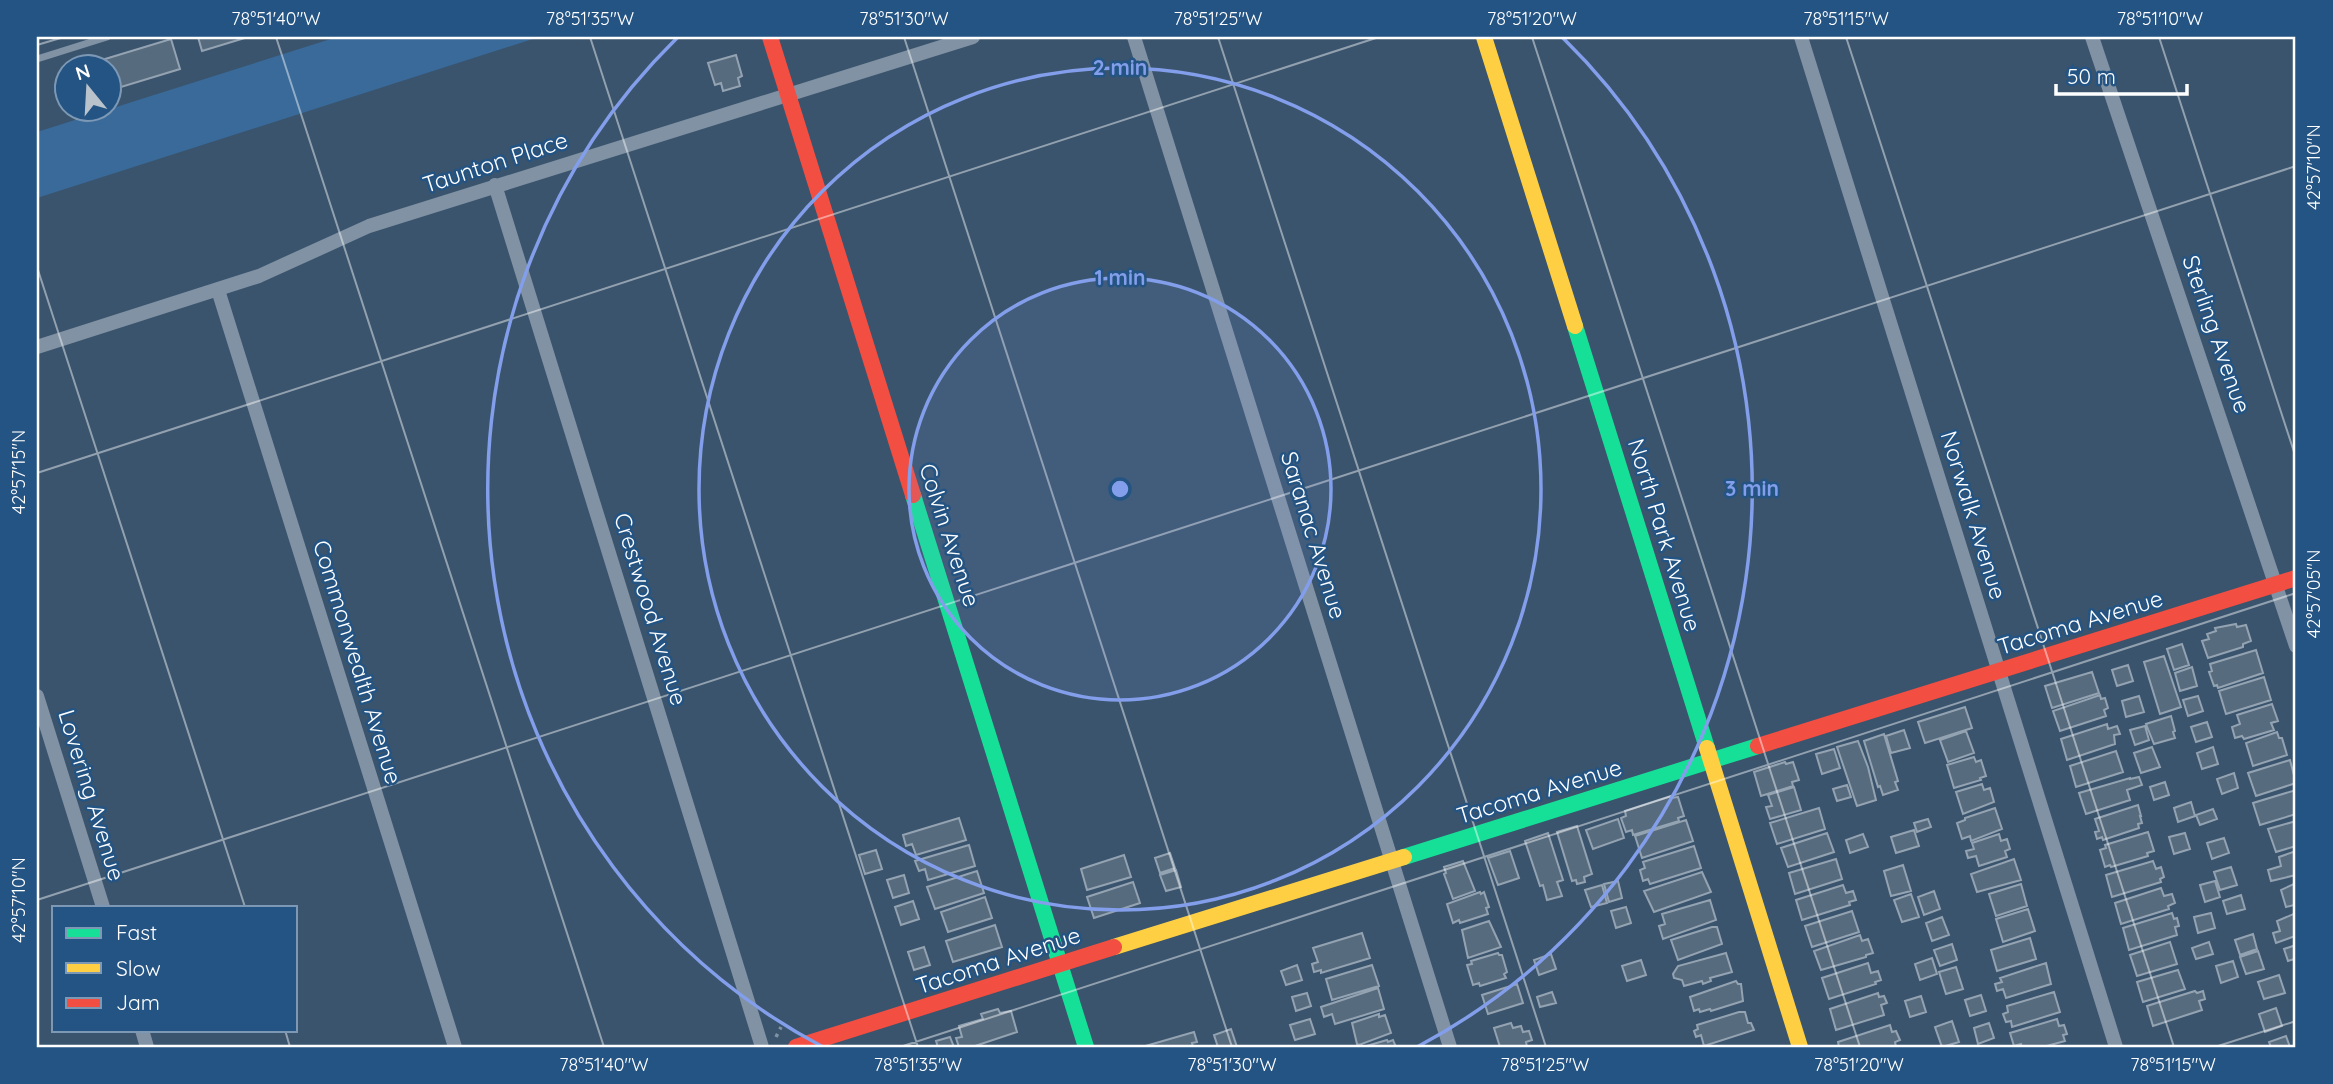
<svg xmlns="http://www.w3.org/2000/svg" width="2333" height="1084" viewBox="0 0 2333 1084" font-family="Quicksand,sans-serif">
  <rect width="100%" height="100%" fill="#3a546d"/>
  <!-- green -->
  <path fill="#396a99" d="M337,37H539L37,198V132Z"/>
  <!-- building -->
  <path fill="#566b7e" stroke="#94a3b2" stroke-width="2" d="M198,37H248L202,51Z
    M171,39L180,69L108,91V66H82Z
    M736,55L742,76L738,78L740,86L723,91L721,83L715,85L708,63Z
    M2236,624L2237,627L2246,625L2251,641L2243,644V647L2208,658L2202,641L2209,639L2207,634L2216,631L2215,628Z
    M2182,644L2189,665L2174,670L2167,649Z
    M2256,650L2263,673L2218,688L2217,685L2214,686L2209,672L2212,671L2210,664Z
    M2164,656L2181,707L2160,714L2144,662Z
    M2128,665L2133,681L2117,686L2112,670Z
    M2192,667L2197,686L2180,691L2175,673Z
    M2092,672L2099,693L2052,708L2045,686Z
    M2264,677L2271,700L2226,714L2219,691Z
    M2100,695L2101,699L2105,698L2108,708L2104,710L2106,716L2060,731L2053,711Z
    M2139,696L2144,712L2126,717L2122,701Z
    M2198,696L2203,711L2188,716L2183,700Z
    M2272,704L2278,721L2271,723L2274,730L2244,739L2242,736L2235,738L2232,727L2240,724L2237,715Z
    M1965,707L1972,728L1925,743L1918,722Z
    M2171,716L2175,731L2173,732L2175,738L2154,744L2146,724Z
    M2207,722L2212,737L2196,742L2191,727Z
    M2107,724L2108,729L2117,726L2120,734L2114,735L2115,744L2067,760L2061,739Z
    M2145,726L2149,740L2135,745L2130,730Z
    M1904,730L1910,748L1891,753L1886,736Z
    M1966,731L1974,753L1948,762L1940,740Z
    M2277,732L2279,738H2282L2287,755L2253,766L2246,743Z
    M1884,734L1898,781L1895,782L1898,790L1883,795L1880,786L1878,787L1864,741Z
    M1858,741L1868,767L1876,800L1857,806L1837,747Z
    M2152,747L2160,767L2141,773L2134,753Z
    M2213,747L2218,764L2202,769L2197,753Z
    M1834,749L1840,768L1822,774L1816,754Z
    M2116,751L2123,772L2076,787L2070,766Z
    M1974,757L1976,762L1981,760L1986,776L1980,778L1981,780L1954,788L1947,765Z
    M2290,760L2296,783L2256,796L2248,773Z
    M1785,762L1786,764L1793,762L1799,780L1792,782L1793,786L1761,796L1754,772Z
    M2234,773L2238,788L2222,794L2217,779Z
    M2139,777L2142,785L2127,790L2130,800L2086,814L2079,793L2130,778V779Z
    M2165,782L2169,795L2154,800L2150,787Z
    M1982,784L1984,790L1990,788L1994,802L1963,814L1956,792Z
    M1847,785L1851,797L1837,801L1833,789Z
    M1794,787L1801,810L1770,819L1766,807L1772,806L1768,795Z
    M2296,790V814L2260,825L2253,803Z
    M1671,796L1672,798L1678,797L1684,816L1678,818L1679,821L1633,835L1632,830L1626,832L1621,818L1626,816L1625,811Z
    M2191,802L2195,816L2178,822L2174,808Z
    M2138,805L2141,816H2140L2142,823L2138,824L2139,828L2103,840L2102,837L2097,839L2095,832L2099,831L2095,819Z
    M1819,808L1825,829L1777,844L1770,823Z
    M1995,808L2002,829L1971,841L1970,836L1962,839L1957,823L1965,820V818Z
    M2213,809L2217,819L2200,825L2196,815Z
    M959,818L966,840L916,855L912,844L906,846L903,835Z
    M1618,819L1624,838L1593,849L1586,830Z
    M1928,819L1931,827L1917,832L1914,823Z
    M1686,820L1693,841L1642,858L1635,836Z
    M2296,821V846L2276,852L2268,829Z
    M1577,826L1592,874L1584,877L1585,882L1577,884L1576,880L1572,881L1557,832Z
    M1914,830L1919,846L1896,853L1891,837Z
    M2148,832L2154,851L2147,853L2148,856L2111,867L2110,865L2105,867L2100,850L2106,848L2105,845Z
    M1548,833L1563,880L1557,882L1562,896L1547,900L1543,885L1540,886L1525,841Z
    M1827,833L1834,852L1788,867L1781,848Z
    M2185,833L2190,849L2174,854L2169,837Z
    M1863,834L1868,847L1850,853L1846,840Z
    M1999,834L2001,841L2007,839L2010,849L2005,851L2007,857L1979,866L1976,856L1968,858L1966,851L1974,849L1972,843Z
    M2224,838L2229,853L2212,859L2207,843Z
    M969,845L975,866L928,880L925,869L919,871L915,861Z
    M1694,846L1701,868L1650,884L1648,879L1643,881L1640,870L1645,868L1643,862Z
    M876,850L882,869L865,874L859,855Z
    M1510,851L1519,878L1498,885L1488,858Z
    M2296,851V875L2271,881L2268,870L2281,866L2279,857Z
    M1170,853L1175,868L1160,873L1155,858Z
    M1124,855L1131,877L1087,890L1081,869Z
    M1836,859L1842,879L1795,894L1789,873Z
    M2014,859L2021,880L1977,892L1971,874Z
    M1463,861L1475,891L1453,899L1444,874L1446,873L1444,867Z
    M2153,861L2156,869L2161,867L2164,877L2160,879L2161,882L2112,897L2106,875Z
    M1903,865L1911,891L1891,896L1884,871Z
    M2231,867L2237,885L2220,890L2214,872Z
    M1176,870L1181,887L1166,891L1160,875Z
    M977,871L984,893L935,909L927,887Z
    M1702,872L1711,892L1654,912L1644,891Z
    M904,875L909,893L893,898L887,880Z
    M1618,881L1622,898L1609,902L1604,884Z
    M2215,881L2220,897L2205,902L2200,885Z
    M1133,882L1140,903L1094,918L1087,897Z
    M2296,883V907L2294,905L2286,907L2281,890Z
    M2021,884L2027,906L1996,916L1989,894Z
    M1602,885L1607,903L1591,907L1585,890Z
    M1843,885L1846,893L1853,891L1856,900L1849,902L1850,905L1802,920L1796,900Z
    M2161,888L2164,896L2172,894L2175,903L2168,906L2169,909L2121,924L2115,903Z
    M1934,891L1940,909L1924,915L1918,897Z
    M1480,892L1481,894L1484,892L1489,907L1486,908L1488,914L1460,923L1459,920L1453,923L1447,904Z
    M1911,894L1919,917L1902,922L1894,900Z
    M2241,895L2245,909L2227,914L2223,901Z
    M985,897L992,918L948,932L941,912Z
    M1710,900L1716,920L1663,939L1659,926L1665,924L1662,914Z
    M913,901L919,919L901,925L895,907Z
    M1626,907L1631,923L1616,928L1611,911Z
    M2028,909L2035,931L2003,942L1996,919Z
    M1852,911L1859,932L1812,947L1805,926Z
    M2172,913L2174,919L2177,918L2179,926L2175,927L2177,935L2129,950L2123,928Z
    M2211,913L2215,928L2198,933L2194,917Z
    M2296,913V938L2295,936L2276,943L2273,933L2280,931L2277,921Z
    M1942,917L1949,935L1932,941L1926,923Z
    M1489,921L1501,947L1468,958L1462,930Z
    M995,925L1002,947L953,962L946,941Z
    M1712,927H1717L1722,944L1678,960L1671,940Z
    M1362,933L1370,958L1321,973V970L1314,972L1312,964L1318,962L1313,948Z
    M2253,934L2257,949L2240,955L2235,940Z
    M1860,935L1862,941L1868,939L1873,953L1866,955V957L1821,970L1814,951Z
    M2030,938L2036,959L1997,971L1991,950Z
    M2170,942L2177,964L2137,976L2130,955Z
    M2209,942L2213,954L2196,959L2192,948Z
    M1952,944L1957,960L1940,966L1934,950Z
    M2296,945V965L2294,959L2288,961L2284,949Z
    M924,947L930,965L914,970L908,952Z
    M2258,951L2264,969L2246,974L2240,957Z
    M1498,953L1499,955H1502L1507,972L1504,974L1506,978L1480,986L1479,983L1473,985L1467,965L1472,964L1471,961Z
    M1726,953L1732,972L1710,978L1711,981L1703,984L1702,981L1684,986L1682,980L1674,978L1673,974L1678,966Z
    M1551,954L1556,969L1539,975L1534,960Z
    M1932,958L1937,974L1920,980L1915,964Z
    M1641,960L1646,975L1627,981L1622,966Z
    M2233,961L2238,977L2221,983L2216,966Z
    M1868,963L1871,973L1878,971L1881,980L1875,982L1876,984L1829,999L1822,978Z
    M2046,963L2051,984L2006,998L2003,989L1997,991L1995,984L2002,982L2000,978Z
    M1297,965L1302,980L1286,985L1281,971Z
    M1372,965L1379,986L1332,1000L1326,979Z
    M1956,967L1963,989L1946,994L1939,972Z
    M2178,970L2185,989L2143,1002L2137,982Z
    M2279,975L2285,993L2264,999L2258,982Z
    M1736,981L1738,984H1741L1743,1001L1711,1011L1710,1009L1700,1012L1699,1009L1694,1011L1690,997Z
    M1517,984L1523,1003L1488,1014L1482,995Z
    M1378,988L1384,1009L1335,1024L1332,1014L1324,1017L1321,1007Z
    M2195,991L2197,993L2203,991L2205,999L2199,1001L2202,1010L2153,1026L2147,1006Z
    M1552,992L1556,1003L1540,1007L1537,997Z
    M2054,992L2060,1012L2012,1027L2011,1021L2006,1022L2003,1014L2008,1012L2007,1006Z
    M1307,993L1311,1006L1296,1011L1292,997Z
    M1878,993L1879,997L1884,996L1887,1003L1881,1005L1884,1015L1836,1030L1830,1009Z
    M1981,995L1986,1011L1970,1016L1965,1000Z
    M1921,996L1926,1012L1910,1017L1905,1001Z
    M2276,1008L2282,1026L2265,1032L2259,1014Z
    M998,1009L1000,1013L1011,1011L1017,1032L972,1047H959L956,1038L962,1037L959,1026L983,1019L981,1014Z
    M1739,1012H1745L1748,1023H1751L1754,1030L1704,1046L1701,1035L1696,1037L1694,1031L1698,1029L1697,1025Z
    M1379,1014V1017L1385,1015L1391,1033L1359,1045L1357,1044L1352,1023Z
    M1310,1019L1315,1034L1295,1040L1290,1025Z
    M2057,1019L2059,1026L2064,1025L2067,1034L2063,1035L2065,1041L2043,1047H2022L2021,1044L2014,1046L2010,1033Z
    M1952,1021L1959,1042L1942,1047L1935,1027Z
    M1511,1023L1513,1028L1521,1026L1523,1032L1529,1031L1532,1040L1526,1042L1527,1047H1500L1494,1028Z
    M1989,1023L1994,1038L1978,1044L1974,1028Z
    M1890,1025L1892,1032L1896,1031L1900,1040L1895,1042L1896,1047H1839L1838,1042Z
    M1231,1029L1237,1047H1218L1214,1035Z
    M1194,1032L1197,1042L1192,1043L1193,1047H1142Z
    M2286,1036L2290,1047H2271L2269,1042Z
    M950,1037L954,1047H938L936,1041Z
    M1387,1040L1388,1042L1393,1040L1396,1047H1363Z"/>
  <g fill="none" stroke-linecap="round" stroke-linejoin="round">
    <!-- path -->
    <path stroke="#8092a3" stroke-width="3.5" stroke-dasharray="3.5 5" stroke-linecap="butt" d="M776,1037L781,1027"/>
    <!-- lane -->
    <path stroke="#8092a3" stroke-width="7" d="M37,59L107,37"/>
    <!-- street -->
    <path stroke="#8092a3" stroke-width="14" d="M1134,37L1450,1047
      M1801,37L2116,1047
      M2092,37L2296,646
      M495,185L762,1047
      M218,290L455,1047
      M37,347L259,276L369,226L973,37
      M37,696L103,907
      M142,1030L147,1047"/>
    <!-- fast -->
    <path stroke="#16e098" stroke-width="16" d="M1575,326L1707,748
      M913,495L1086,1047
      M1404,857L1758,746"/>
    <!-- slow -->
    <path stroke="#ffcf43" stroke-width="16" d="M1484,37L1575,326
      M1707,748L1800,1047
      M1114,947L1404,857"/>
    <!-- jam -->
    <path stroke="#f24e42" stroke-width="16" d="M770,37L913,495
      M1758,746L2296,578
      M796,1047L1114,947"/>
  </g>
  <!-- ticks -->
  <path fill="none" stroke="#fff" stroke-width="2" stroke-opacity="0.45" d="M276,37L604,1047M590,37L918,1047M904,37L1232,1047M1218,37L1546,1047M1532,37L1860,1047M1846,37L2174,1047M2159,37L2296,458M37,45L64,37M37,267L245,907M37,473L1379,37M37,900L2296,166M285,1030L290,1047M900,1047L2296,593M2215,1047L2296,1021"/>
  <!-- distance rings -->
  <circle cx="1120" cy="489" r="211" fill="#839eea" fill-opacity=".12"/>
  <g fill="none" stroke="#839eea" stroke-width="3.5">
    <circle cx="1120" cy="489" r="211"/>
    <circle cx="1120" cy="489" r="421"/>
    <path d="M823 1047A632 632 0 0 1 677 38M1563 38A632 632 0 0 1 1417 1047"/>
  </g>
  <g text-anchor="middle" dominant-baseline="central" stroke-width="5" stroke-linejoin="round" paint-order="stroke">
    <!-- street labels -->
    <g font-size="23" fill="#fff" stroke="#245483">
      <text transform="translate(495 162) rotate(-18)">Taunton Place</text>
      <text transform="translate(2217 334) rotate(71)">Sterling Avenue</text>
      <text transform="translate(1974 515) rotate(73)">Norwalk Avenue</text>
      <text transform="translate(950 535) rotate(72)">Colvin Avenue</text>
      <text transform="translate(1314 535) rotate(73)">Saranac Avenue</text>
      <text transform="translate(1665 535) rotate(73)">North Park Avenue</text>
      <text transform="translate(651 609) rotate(73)">Crestwood Avenue</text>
      <text transform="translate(2080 622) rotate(-17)">Tacoma Avenue</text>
      <text transform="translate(358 662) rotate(73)">Commonwealth Avenue</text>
      <text transform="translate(1539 791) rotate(-17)">Tacoma Avenue</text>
      <text transform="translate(92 795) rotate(73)">Lovering Avenue</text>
      <text transform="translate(998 960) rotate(-18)">Tacoma Avenue</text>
    </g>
  </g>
  <circle cx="1120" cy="489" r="10" fill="#839eea" stroke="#245483" stroke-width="3.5"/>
  <g font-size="21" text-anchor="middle" font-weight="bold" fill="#839eea" stroke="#245483" stroke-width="5" stroke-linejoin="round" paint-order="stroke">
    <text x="1120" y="75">2 min</text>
    <text x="1120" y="285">1 min</text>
    <text x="1752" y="496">3 min</text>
  </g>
  <!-- border -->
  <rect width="2333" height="1084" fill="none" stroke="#245483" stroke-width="77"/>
  <!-- legend -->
  <rect x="52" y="906" width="245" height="126" fill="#245483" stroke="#7c98b5" stroke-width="2"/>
  <rect x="66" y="928" width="35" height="10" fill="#16e098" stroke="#7c98b5" stroke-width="2"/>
  <text x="116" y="940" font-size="21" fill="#ffffff">Fast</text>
  <rect x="66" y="963" width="35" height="10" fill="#ffcf43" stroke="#7c98b5" stroke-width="2"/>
  <text x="116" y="976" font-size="21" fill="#ffffff">Slow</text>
  <rect x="66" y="998" width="35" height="10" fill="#f24e42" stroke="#7c98b5" stroke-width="2"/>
  <text x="116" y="1010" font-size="21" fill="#ffffff">Jam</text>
  <!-- north arrow -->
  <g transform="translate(88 88) rotate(342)"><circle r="33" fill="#245483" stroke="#7c98b5" stroke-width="2"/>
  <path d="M0-5L12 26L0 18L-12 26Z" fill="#bac3cc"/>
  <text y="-10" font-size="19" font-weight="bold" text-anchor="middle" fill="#ffffff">N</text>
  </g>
  <!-- scale -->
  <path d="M2056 84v10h131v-10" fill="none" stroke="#ffffff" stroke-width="3.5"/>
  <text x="2067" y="84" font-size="21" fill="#ffffff" stroke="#245483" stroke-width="5" paint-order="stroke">50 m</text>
  <rect x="38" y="38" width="2256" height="1008" fill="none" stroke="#fff" stroke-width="2.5"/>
  <g font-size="18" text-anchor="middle" fill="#fff">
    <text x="276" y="25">78°51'40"W</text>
    <text x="590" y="25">78°51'35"W</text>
    <text x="904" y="25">78°51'30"W</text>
    <text x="1218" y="25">78°51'25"W</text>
    <text x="1532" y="25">78°51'20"W</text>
    <text x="1846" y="25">78°51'15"W</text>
    <text x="2160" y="25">78°51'10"W</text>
    <text transform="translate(2314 167) rotate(-90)" y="6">42°57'10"N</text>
    <text transform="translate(19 472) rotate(-90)" y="6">42°57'15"N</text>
    <text transform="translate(2314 594) rotate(-90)" y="6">42°57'05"N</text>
    <text transform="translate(19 900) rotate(-90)" y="6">42°57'10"N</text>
    <text x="604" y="1071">78°51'40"W</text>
    <text x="918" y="1071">78°51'35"W</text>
    <text x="1232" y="1071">78°51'30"W</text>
    <text x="1545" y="1071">78°51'25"W</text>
    <text x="1859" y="1071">78°51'20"W</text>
    <text x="2173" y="1071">78°51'15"W</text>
  </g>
</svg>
